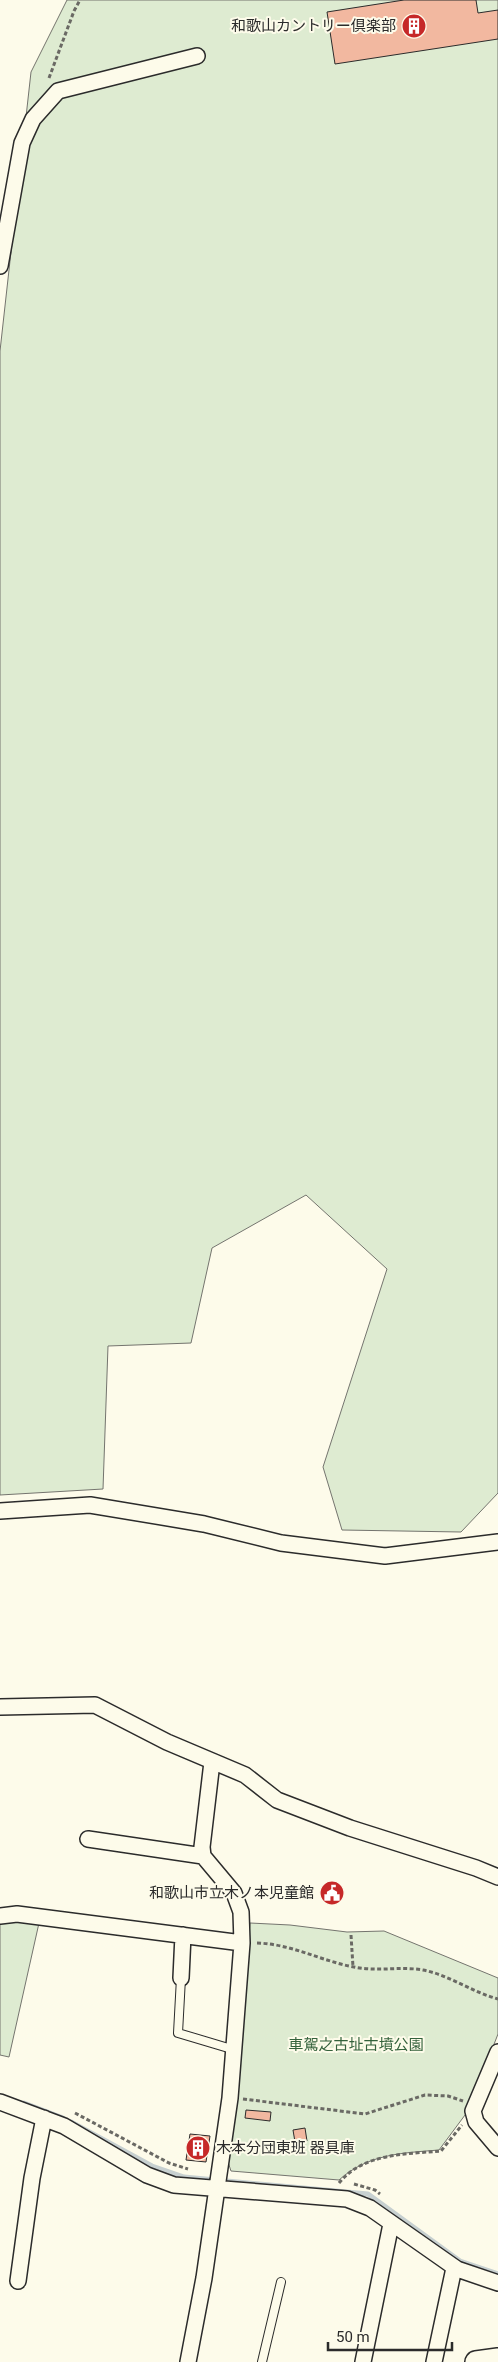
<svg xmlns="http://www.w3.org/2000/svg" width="498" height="2362" viewBox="0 0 498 2362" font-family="Roboto,'Noto Sans JP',sans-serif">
  <rect width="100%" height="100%" fill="#fdfbea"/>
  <!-- green -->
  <path fill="#deebd1" stroke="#74746e" d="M67,0H498V1493L461,1532L342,1530L323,1467L387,1269L306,1195L212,1248L191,1343L108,1346L103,1489L0,1495V351L31,72Z
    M4,1920L39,1923L9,2057L0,2055V1922Z
    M250,1923L290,1925L347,1932L384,1931L498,1978V2034L468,2111L439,2150C402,2153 368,2154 339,2180L231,2171L228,2162Z"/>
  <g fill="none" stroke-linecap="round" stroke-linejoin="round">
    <!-- stream -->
    <path stroke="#c7d0d0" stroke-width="5" d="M24,2103L63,2118
      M71,2122L152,2166L184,2177L368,2194L460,2261L498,2274"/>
  </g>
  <!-- building -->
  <path fill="#f2b8a0" stroke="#2b2b2b" d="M404,0H476L478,13L498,10V39L335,64L327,12Z
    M246,2110L271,2112L270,2121L245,2118Z
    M305,2128L307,2141L295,2142L293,2130Z
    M190,2134L210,2136L206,2162L186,2160Z"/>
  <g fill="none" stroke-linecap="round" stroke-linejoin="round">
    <defs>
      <path id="lane" d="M181,1978L178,2033L235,2050
        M262,2362L281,2282"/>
      <path id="street" d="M0,266L22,143L33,119L58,91L197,56
        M0,1511L90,1505L204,1524L281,1543L385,1556L498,1542
        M0,1707L95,1705L167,1742L245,1775L277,1800L350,1828L476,1868L498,1877
        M88,1839L203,1856
        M0,1916L17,1914L242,1943
        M181,1978L183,1935
        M498,2052L473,2111L476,2122L498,2148
        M0,2102L64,2126L147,2175L174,2185L347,2199L370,2208L457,2269L498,2283
        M18,2281L32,2178L44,2118
        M188,2362L204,2278L230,2098L242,1943L241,1912L234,1893L203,1856L202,1847L212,1762
        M363,2362L391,2224
        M434,2362L454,2268"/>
      <path id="secondary" d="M476,2362L498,2359"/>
    </defs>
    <!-- lane casing -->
    <use href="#lane" stroke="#2b2b2b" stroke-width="10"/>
    <!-- street casing -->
    <use href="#street" stroke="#2b2b2b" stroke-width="18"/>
    <!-- secondary casing -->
    <use href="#secondary" stroke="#2b2b2b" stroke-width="24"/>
    <!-- path -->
    <path stroke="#6a6964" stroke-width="3" stroke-dasharray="4 2.5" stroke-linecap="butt" d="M49,78L74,11L80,0
      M351,1935L353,1967
      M257,1943C292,1944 321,1961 354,1967C377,1972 400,1966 423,1970C449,1975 472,1992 498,1999
      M243,2099L365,2114L425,2095L448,2096L463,2101
      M75,2113L169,2163L188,2169
      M339,2183C363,2153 407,2154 441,2151L462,2125
      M354,2184L375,2190L380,2194"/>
    <!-- lane -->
    <use href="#lane" stroke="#fdfbea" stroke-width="8"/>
    <!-- street -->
    <use href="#street" stroke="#fdfbea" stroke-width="15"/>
    <!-- secondary -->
    <use href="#secondary" stroke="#fdfbea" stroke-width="21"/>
  </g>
  <!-- icons -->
  <defs>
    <symbol id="building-disc" viewBox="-11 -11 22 22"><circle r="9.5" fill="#c62828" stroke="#fdfbea"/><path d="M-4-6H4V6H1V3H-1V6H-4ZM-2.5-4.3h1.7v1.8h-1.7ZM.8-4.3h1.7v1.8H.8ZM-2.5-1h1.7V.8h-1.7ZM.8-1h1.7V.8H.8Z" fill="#fff"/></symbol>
    <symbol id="civic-disc" viewBox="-11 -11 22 22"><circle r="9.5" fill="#c62828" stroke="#fdfbea"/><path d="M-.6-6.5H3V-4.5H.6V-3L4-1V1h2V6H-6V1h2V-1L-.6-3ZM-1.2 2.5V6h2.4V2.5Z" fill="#fff"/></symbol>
  </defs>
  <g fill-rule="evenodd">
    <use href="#building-disc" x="400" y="12" width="28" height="28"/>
    <use href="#civic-disc" x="318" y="1879" width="28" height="28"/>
    <use href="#building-disc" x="184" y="2134" width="28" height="28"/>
  </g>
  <g text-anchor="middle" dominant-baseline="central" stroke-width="4" stroke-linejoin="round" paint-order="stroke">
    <!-- poi labels -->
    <g font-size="15" fill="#2b2b2b" stroke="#fdfbea" text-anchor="end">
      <text x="396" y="26">和歌山カントリー倶楽部</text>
      <text x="314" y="1893">和歌山市立木ノ本児童館</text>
      <text x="216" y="2148" text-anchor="start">木本分団東班 器具庫</text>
    </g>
    <!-- park labels -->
    <g font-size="15" fill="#34623c" stroke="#fdfbea">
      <text x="356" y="2045">車駕之古址古墳公園</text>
    </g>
  </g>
  <!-- scale -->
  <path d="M328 2342v8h124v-8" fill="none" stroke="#2b2b2b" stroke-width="2.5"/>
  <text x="336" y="2342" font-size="15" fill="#2b2b2b" stroke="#fdfbea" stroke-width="4" paint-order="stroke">50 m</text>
</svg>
